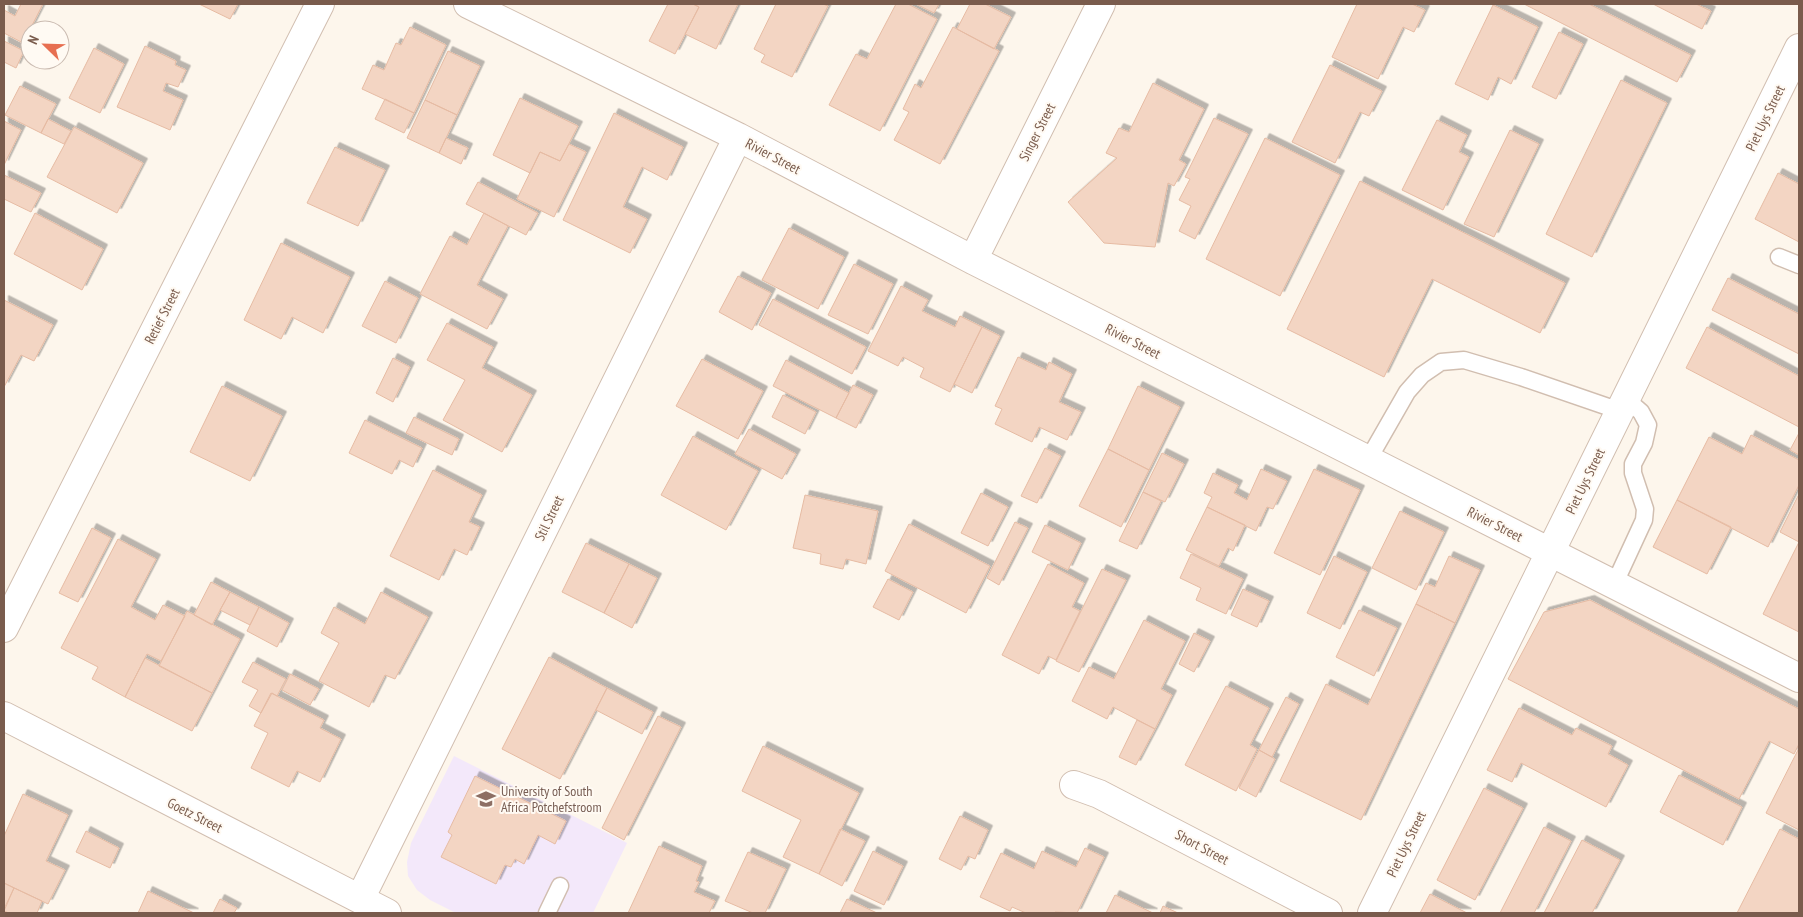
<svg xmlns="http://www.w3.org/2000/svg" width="1803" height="917" viewBox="0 0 1803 917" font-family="'PT Sans Narrow',sans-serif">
  <defs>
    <filter id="shadow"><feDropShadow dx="4.5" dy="-4.5" stdDeviation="0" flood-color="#0004"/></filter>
  </defs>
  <rect width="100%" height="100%" fill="#fdf6ec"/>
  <!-- education -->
  <path fill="#f3e8fa" d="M454,756L627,843L593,913H456L430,900L417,890L408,876L407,862L411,843Z"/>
  <!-- building -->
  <path fill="#f3d5c3" stroke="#e6bba3" filter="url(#shadow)" d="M21,4H43L23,43L4,33V10L15,16Z
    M199,4H238L230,19Z
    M668,4H693L699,7L675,54L649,41Z
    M693,4H738L716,49L685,34L699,7Z
    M776,4H823L828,6L792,77L761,62L765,55L754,49Z
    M896,4H908L937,19L880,131L829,105L856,54L867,59Z
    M916,4H939L934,13Z
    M970,4H985L1011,17L994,49L957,29Z
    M1357,4H1412L1425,10L1414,32L1403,27L1378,79L1332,57Z
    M1524,4H1589L1691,55L1677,82Z
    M1653,4H1696L1711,11L1702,29Z
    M1493,5L1538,27L1511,84L1498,77L1488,100L1455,84Z
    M410,27L446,45L414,113L362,89L373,65L384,70L396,43L401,45Z
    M953,27L999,51L940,164L894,140L909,112L903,109L915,84L921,88Z
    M1559,32L1583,44L1556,99L1532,87Z
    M4,41L24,51L16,68L4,62Z
    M145,46L176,61L175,65L186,70L178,87L166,83L163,91L183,100L170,130L117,107Z
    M94,48L124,64L100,113L69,98Z
    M448,51L480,66L457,115L425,100Z
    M1330,65L1382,91L1369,116L1360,112L1335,163L1292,142Z
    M1621,80L1667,103L1592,257L1546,234Z
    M1153,83L1204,109L1179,160L1186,164L1174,186L1168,183L1155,247L1104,243L1068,202L1117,158L1106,153L1119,128L1129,132Z
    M20,86L56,104L41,133L5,115Z
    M520,98L578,126L560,161L540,152L530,173L493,155Z
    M385,99L414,113L404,133L375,119Z
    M425,100L457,115L439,153L407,138Z
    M614,113L683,147L667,180L642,167L623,207L647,219L630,253L563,220Z
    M1214,118L1248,134L1195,239L1179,231L1191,206L1179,200L1190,179L1185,177Z
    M48,119L71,131L64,144L41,133Z
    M1437,120L1467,135L1459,152L1469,157L1443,210L1402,190Z
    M4,121L21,130L4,165Z
    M74,127L143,163L117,213L47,177Z
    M1510,130L1539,144L1494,237L1464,224Z
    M446,138L468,148L461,164L439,153Z
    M1265,138L1340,175L1280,296L1206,259Z
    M569,144L586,152L554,217L517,199L540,152L560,161Z
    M335,147L385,170L358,226L307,203Z
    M1778,173L1799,184V242L1755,219Z
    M4,175L41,193L31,212L4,199Z
    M1360,181L1565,283L1540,333L1432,279L1384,377L1287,329Z
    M478,182L538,213L526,235L466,204Z
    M35,213L103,249L82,290L14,254Z
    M484,213L508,226L477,285L503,299L487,329L420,294L450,236L467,245Z
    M789,228L844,257L818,309L762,280Z
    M281,243L350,277L323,333L292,317L281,339L244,320Z
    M854,264L893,284L868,334L828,315Z
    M738,276L771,293L752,330L719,312Z
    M1728,278L1799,314V354L1712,310Z
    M385,281L418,298L396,343L362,326Z
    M901,286L928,300L922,311L955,327L960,316L982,327L950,392L920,377L924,368L903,357L898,366L868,351Z
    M773,299L866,347L852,374L759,325Z
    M4,300L53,325L34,361L21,355L4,387Z
    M447,323L493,347L482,368L532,395L502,452L443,420L465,380L427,360Z
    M982,327L1000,336L972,393L954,384Z
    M1707,327L1799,376V427L1686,368Z
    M1018,357L1046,370L1049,362L1072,374L1059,402L1081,412L1067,440L1039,427L1032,442L995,424L1002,409L995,406Z
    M393,358L410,367L393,402L376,393Z
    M702,359L763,391L738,439L676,406Z
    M786,360L849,393L836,418L773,386Z
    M853,385L873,395L856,428L836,418Z
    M222,386L282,416L250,481L190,452Z
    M1138,386L1180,407L1149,470L1108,449Z
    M783,395L816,412L805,434L772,417Z
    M414,417L459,439L452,455L406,433Z
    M365,420L422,448L413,467L399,460L392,474L349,453Z
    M749,429L796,454L782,479L735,454Z
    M1799,433V455L1790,450Z
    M1751,435L1799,460V485L1768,547L1677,500L1709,437L1742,454Z
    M693,436L758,471L726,530L661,495Z
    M1045,448L1061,456L1037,503L1021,496Z
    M1108,449L1149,470L1121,527L1079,506Z
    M1162,453L1184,464L1165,502L1143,492Z
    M1261,469L1287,481L1273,509L1267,507L1256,531L1207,507L1212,497L1204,493L1213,473L1238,485L1234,493L1247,500Z
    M1314,469L1360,490L1320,575L1274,553Z
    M433,470L482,495L469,522L480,527L467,555L454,549L439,580L390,556Z
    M1143,492L1161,501L1137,549L1119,541Z
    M981,493L1008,507L988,546L961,533Z
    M1799,494V542L1780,532Z
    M805,495L878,511L866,564L846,559L843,569L820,564L821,554L793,548Z
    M1677,500L1731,527L1707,574L1653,547Z
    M1207,507L1245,525L1233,551L1228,548L1219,566L1186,550Z
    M1400,511L1444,532L1416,590L1372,568Z
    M1015,522L1028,528L999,585L987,578Z
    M909,524L990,566L966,613L885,571Z
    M1045,525L1081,543L1068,570L1032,552Z
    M92,528L111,538L78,602L59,593Z
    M118,539L156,559L131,607L155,620L163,605L185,616L161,661L147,654L125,697L92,679L98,667L61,648Z
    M1799,542V632L1763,614Z
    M586,543L629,564L604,613L562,592Z
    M1191,554L1243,579L1226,614L1196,600L1201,588L1180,578Z
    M1334,556L1367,572L1340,629L1307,613Z
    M1449,556L1480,570L1455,623L1416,604L1426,583L1435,587Z
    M629,564L657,578L632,628L604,613Z
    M1048,564L1084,583L1072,607L1080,611L1056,660L1048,656L1039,674L1002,655Z
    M1102,569L1126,580L1079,672L1056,661Z
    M888,579L913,592L899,620L873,607Z
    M211,582L230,592L212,625L194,615Z
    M1243,589L1269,601L1257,627L1231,615Z
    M230,592L259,607L250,625L220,610Z
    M381,592L428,617L395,679L385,675L369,707L319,681L339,643L321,633L334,607L365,624Z
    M1590,600L1799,709V744L1794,754L1769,741L1739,799L1508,679L1544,612Z
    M1416,604L1455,623L1361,820L1280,781L1326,684L1368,705Z
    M259,607L289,623L277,647L247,631Z
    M1359,610L1397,628L1374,676L1336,657Z
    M187,611L240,639L212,693L159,666Z
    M1144,620L1185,641L1161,689L1172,695L1155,729L1113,707L1107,719L1072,701L1089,667L1114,679Z
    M1194,633L1210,641L1194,672L1179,664Z
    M549,657L607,688L560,779L502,749Z
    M145,658L212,693L192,731L125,697Z
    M253,662L286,679L277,696L272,693L261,713L249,706L258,690L242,682Z
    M290,674L319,689L310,705L282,690Z
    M1226,686L1269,708L1250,745L1257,749L1236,791L1185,765Z
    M607,688L653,712L642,734L596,710Z
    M271,693L324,720L320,728L341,739L320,782L297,771L289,787L251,768L268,733L254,726Z
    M1286,697L1299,704L1272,757L1259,750Z
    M1519,708L1572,735L1576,728L1612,746L1608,754L1628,765L1606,807L1521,763L1512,782L1487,770Z
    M658,716L681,727L624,840L602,828Z
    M1137,720L1155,729L1136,765L1119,757Z
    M763,746L859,793L819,874L783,857L801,820L742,791Z
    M1799,748V830L1766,813Z
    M1259,750L1275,759L1256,797L1239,788Z
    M1679,775L1742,807L1723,845L1660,812Z
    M475,776L566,821L555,844L538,835L524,864L515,859L511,867L505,865L496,884L441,857L452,835L448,832Z
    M1484,788L1523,808L1475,900L1437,880Z
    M23,794L68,815L46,861L65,870L48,904L4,883V836Z
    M960,816L988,830L975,859L968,856L961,870L939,859Z
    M1544,827L1571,841L1534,913H1500Z
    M840,829L865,841L842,886L819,874Z
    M1780,829L1799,839V913H1737Z
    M86,831L119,848L110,868L76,852Z
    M1582,840L1620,860L1592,913H1544Z
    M659,846L702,866L696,881L699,882L694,892L715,901L709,913H628Z
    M1085,848L1104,857L1077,913L1055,912L1054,913H1026L1012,907L1010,911L980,897L1001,853L1034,869L1042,851L1076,867Z
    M873,851L903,866L884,905L854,891Z
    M748,852L786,869L765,913H753L725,901Z
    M4,883L14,888L4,909Z
    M14,888L42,901L37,913H9L4,911Z
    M148,891L194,913H138Z
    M1430,894L1467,913H1420Z
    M1115,895L1153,913H1106Z
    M220,899L237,908L234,913H213Z
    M847,899L877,913H840Z
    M1163,906L1178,913H1160Z"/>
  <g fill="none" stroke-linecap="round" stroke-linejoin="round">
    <defs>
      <path id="service" d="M1779,257L1799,265
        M1368,460L1407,392L1422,375L1441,362L1464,360L1521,377L1620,411
        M1614,585L1644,520L1645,509L1633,473V464L1644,443L1648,425L1641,412L1626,399
        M547,913L560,886"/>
      <path id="minor" d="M468,4L738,137L973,260L1799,678
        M973,260L1101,4
        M4,716L387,913
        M1074,785L1099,794L1328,913
        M360,899L738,137
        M1372,913L1799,48"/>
      <path id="tertiary" d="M4,628L320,4"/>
    </defs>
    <!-- service casing -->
    <use href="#service" stroke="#d1beb0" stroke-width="19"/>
    <!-- minor casing -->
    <use href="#minor" stroke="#d1beb0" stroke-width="30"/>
    <!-- tertiary casing -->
    <use href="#tertiary" stroke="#d1beb0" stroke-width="30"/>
    <!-- service -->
    <use href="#service" stroke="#fff" stroke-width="16"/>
    <!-- minor -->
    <use href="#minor" stroke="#fff" stroke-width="28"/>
    <!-- tertiary -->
    <use href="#tertiary" stroke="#fff" stroke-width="28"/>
  </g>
  <!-- icons -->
  <defs>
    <symbol id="university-bare" viewBox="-9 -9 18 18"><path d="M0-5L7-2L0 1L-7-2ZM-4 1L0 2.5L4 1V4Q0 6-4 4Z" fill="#8d6e63" stroke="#fffaf3" stroke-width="2.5" paint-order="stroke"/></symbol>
  </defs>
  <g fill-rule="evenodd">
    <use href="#university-bare" x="472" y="785" width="28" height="28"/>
  </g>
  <g text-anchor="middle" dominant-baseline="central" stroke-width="4" stroke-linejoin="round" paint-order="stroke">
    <!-- street labels -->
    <g font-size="14" fill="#7a5c4d" stroke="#fffaf3">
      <text transform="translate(1765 118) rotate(-64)">Piet Uys Street</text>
      <text transform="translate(1037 132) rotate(-63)">Singer Street</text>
      <text transform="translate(773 156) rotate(28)">Rivier Street</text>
      <text transform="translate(162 316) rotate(-63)">Retief Street</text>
      <text transform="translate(1133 341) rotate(27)">Rivier Street</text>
      <text transform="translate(1585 481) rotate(-64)">Piet Uys Street</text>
      <text transform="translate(549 518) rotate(-64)">Stil Street</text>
      <text transform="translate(1495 524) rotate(27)">Rivier Street</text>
      <text transform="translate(195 815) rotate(27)">Goetz Street</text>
      <text transform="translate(1406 844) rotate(-64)">Piet Uys Street</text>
      <text transform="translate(1202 847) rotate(28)">Short Street</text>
    </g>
    <!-- education labels -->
    <g font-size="14" fill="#785e54" stroke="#fffaf3" text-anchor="start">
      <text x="501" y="791">University of South<tspan x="501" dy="16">Africa Potchefstroom</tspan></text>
    </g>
  </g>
  <!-- border -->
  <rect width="1803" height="917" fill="none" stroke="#7a5c4d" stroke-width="10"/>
  <!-- north arrow -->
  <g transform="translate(45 45) rotate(293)"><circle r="24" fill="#fffaf3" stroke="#cabbb1"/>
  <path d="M0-4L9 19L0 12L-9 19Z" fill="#e76f51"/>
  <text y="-8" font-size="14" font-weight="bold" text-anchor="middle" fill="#7a5c4d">N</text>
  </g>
</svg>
